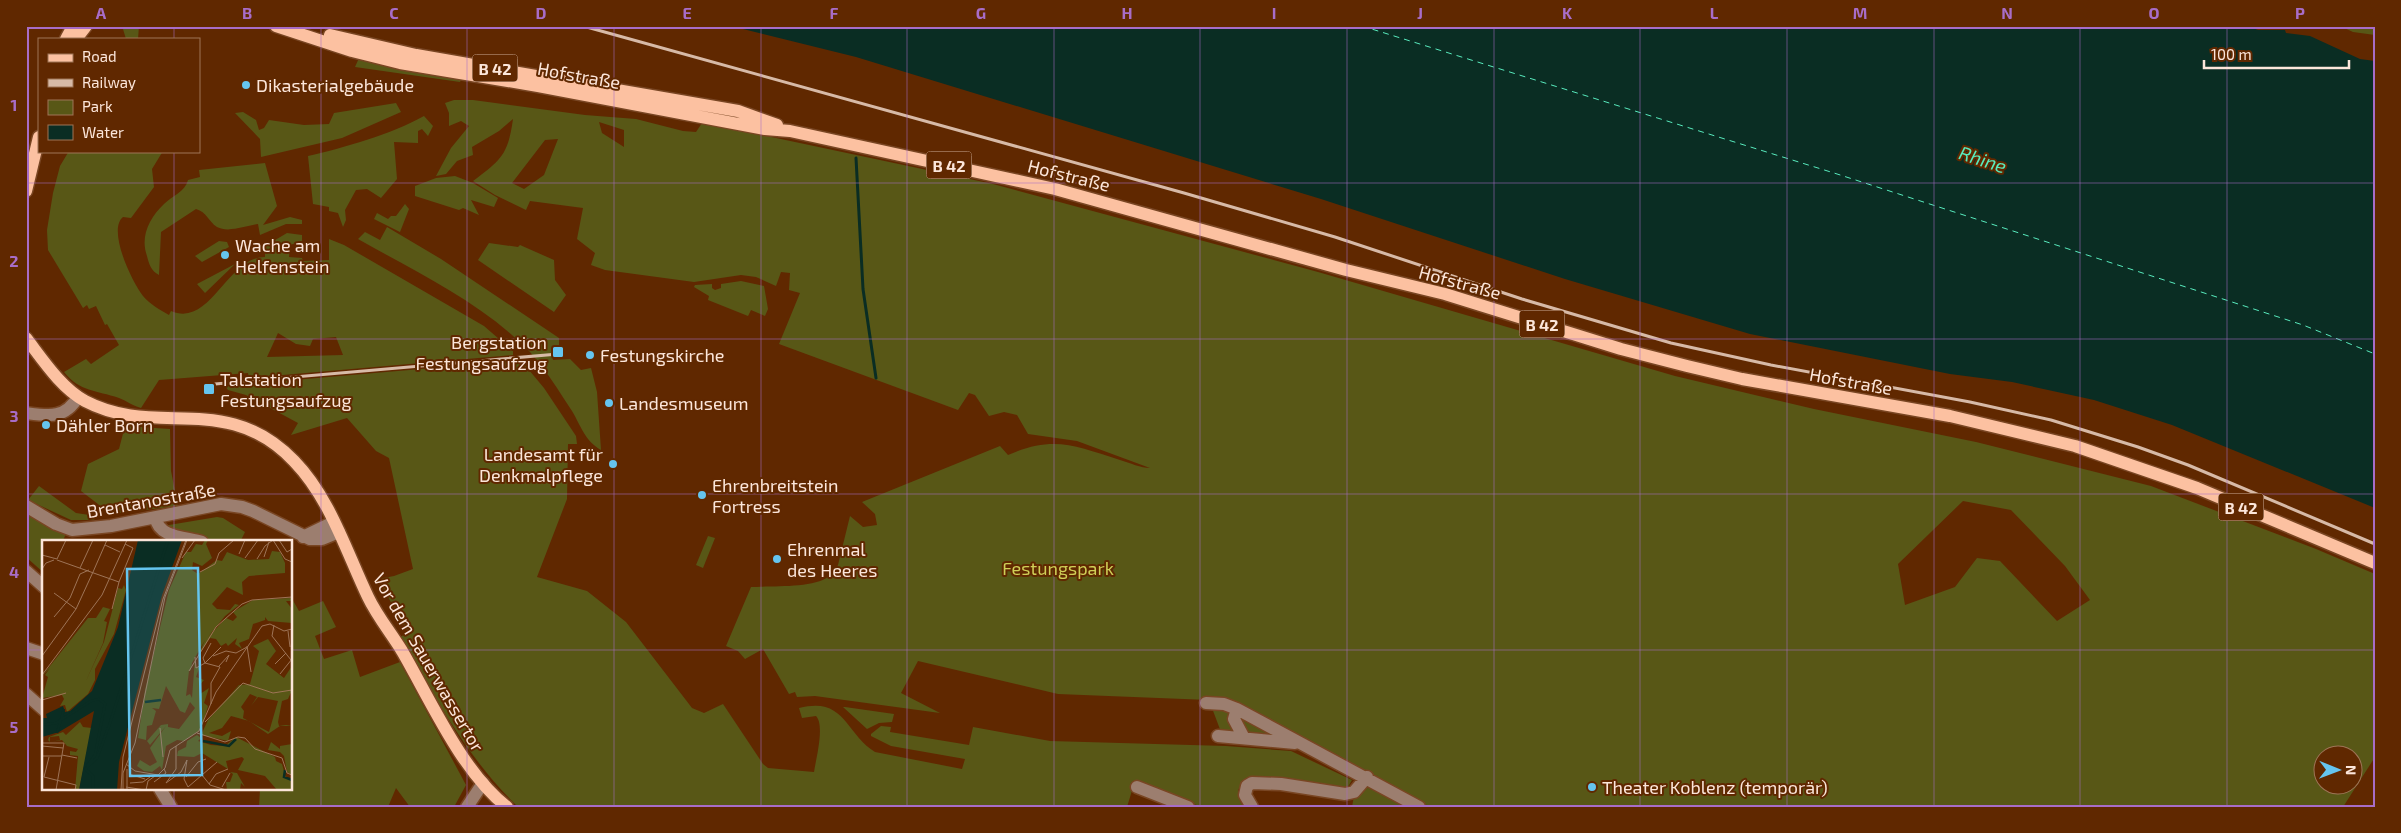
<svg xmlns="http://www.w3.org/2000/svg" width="2401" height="833" viewBox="0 0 2401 833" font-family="'Exo 2',sans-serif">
  <rect width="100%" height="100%" fill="#602800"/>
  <!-- green -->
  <path fill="#585716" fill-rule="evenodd" d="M127,26H139L138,39H126L123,29Z
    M2340,26H2375V35L2353,32Z
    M359,58L461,80L460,82L355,67Z
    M454,100H473L585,115L636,119L683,131L696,132L702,123L710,124L993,184L1318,272L1675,376L1814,409L1976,442L2151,486L2316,549L2375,574V757L2343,807H1424L1302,739L1221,732L1209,700L1058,694L918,661L901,693L940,713L815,696L797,697L795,692L789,694L763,649L745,659L738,651L726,646L751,587C770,586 814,588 828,577C833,574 836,569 838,565L850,516L863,527L877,525L875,514L862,502L1000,446L1008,455C1054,435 1075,446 1120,460C1130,463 1141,468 1150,468L1077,441L1028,434L1017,415L1004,412L989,416L975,395L969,393L958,410L779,344L800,293L789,290L790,273L781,272L776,286L756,277L741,275L694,282L605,270L591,265L595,253L577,239L583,208L530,201L526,210L495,195L473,181C501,160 508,155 513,119L499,131L472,147L473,155L457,161L446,174L436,176L451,148L469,126L461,121L449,126V113L445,103ZM599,122L624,130V147L602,133ZM558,139L544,175L524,189L512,183L545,140ZM1963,501L2011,510L2065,566L2090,600L2057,621L2000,561L1977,558L1955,587L1905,605L1898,564ZM2324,756H2354V786H2324Z
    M396,103L401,112L342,138L261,157L260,139L235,113L243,112L256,120L259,130L264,128L269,120L304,125L329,124L334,113Z
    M424,116L433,126L428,136L422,129L418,131V143L394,142L397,179L381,198L367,189L356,190L345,210L346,220L343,227L338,213L329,211V207L313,204L308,156C343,148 392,134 424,116Z
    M69,151H163L152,169L154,187L131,218L123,217C107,230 132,282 143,296C150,304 160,310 169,315L171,311C211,328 227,257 265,257V246L287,233L302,235V241L290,245L289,257L302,258L303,261L329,260V239L344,245L484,326L513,351V355L249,378L248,373L159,380L141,408C133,406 127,401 119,398C96,390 80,392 64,372L86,359L91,364L119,345L107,324L105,325L96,306L89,309L87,305L83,308L48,250L47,230L53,193L60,166ZM278,333L296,344L310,346L313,339L336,337L343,355L267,357Z
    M265,163L277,206L263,225L290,217L302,220V224H286L260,235L258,224C246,226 228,233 217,227C208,221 207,212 196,209L161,232L159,275C151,271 149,264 147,256C140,237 149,218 164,204C172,196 185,192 188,180L200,177L199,170Z
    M455,176L473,183L498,198L494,207L471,200L479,215L463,208L459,210L415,196V186L436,178Z
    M405,204L409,209L400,232L374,219L377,213L388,219L391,216H396Z
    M387,227L441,259L559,338V348L552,349L553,360L570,359L581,370L591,368L597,392L601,450C585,441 581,426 572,411C559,391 546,370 530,352C483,303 416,272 358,239L365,232L380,240Z
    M219,241L227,242L229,247L202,262L195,256Z
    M489,243L518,247L520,245L554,260L555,280L566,295L554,312L478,260Z
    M235,264L205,293L197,284Z
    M741,281L764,286L768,309L765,316L751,310L748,316L708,300L709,296L694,287L695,285L712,284V288L715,290L721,288V284Z
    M513,361L524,364L544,388L576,436L577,444H568L567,499L537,577L587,591L626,622L692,708L704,713L723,704L763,764L768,768L814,772C816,759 825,725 816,716L802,718L799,708C845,696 845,733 875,752L962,769L965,759L891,746L871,736V734L881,726L891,727L890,732L969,745L973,727L1050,741L1226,746L1291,751L1352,780L1348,787C1319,791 1284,774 1250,777L1244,781L1238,790L1240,801L1244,807H1204L1178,800L1134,784L1127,807H518C467,758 435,697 400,637L408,633L378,579L394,576L413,569L389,458L376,451L347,418L291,435L298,423L246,395L228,390L225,386Z
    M125,426L170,429L171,471L178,506L111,514L81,491L88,464L119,449Z
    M39,486L76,513L96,516L94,520H71L28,500Z
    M26,514L53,528V530L66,534L62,542H44V573L26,557Z
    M217,517L223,518L245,532L240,542H215L163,526Z
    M708,536L715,538L703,568L696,565Z
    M291,597L299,611L323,601L336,627L315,636L324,659L352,650L360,677L400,662L466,785L454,807H410L396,788L388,807H259L260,789H291Z
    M843,707H845L894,714L892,722L879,723L867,729Z
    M1370,786L1404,807H1352L1354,796L1366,787Z"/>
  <!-- water -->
  <path fill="#0a2d23" d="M731,26H2248L2258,30H2285L2286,33L2310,36L2360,59L2375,61V508L2172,425L2094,400L2012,382L1950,374L1750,334L1565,279L1321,199L856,57Z"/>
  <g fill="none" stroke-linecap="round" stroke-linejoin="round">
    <!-- stream -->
    <path stroke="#0a2d23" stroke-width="3" d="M856,158L863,289L876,378"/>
    <!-- ferry -->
    <path stroke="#58ebbe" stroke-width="1" stroke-dasharray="6 5" stroke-linecap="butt" d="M1362,26L1834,173L2303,325L2375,354"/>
    <defs>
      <path id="minor" d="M26,413C49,416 65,419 78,397
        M26,506L56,524L72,530L111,526L221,504L242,507L253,511L310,539H322L339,532
        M156,518C158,538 187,537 202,542
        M303,537L334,522
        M26,571L44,587
        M26,648L44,654
        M26,694L44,710
        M1206,703L1224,704L1237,709L1419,807
        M1237,709L1234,719L1244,738
        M1218,736L1295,743
        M1137,787L1188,807
        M160,789L171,807
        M467,807L483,783
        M1252,807L1245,795L1247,786L1252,783L1281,784L1345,794L1354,792L1367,777"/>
      <path id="major" d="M276,26L352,51L400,63L538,86L765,129L790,131L1055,189L1346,270L1445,294L1621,349L1687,366L1742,379L1950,416L2075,446L2197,488L2375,563
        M330,35L416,55L738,111L777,125
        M66,39L73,26
        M76,39L86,26
        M26,191L39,137
        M26,338C43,360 61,388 85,401C157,439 226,390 294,461C330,498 346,551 368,597C377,616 391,633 402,651C431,701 462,772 507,807"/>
    </defs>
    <!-- minor casing -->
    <use href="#minor" stroke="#794623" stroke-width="15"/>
    <!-- major casing -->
    <use href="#major" stroke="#794623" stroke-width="15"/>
    <!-- minor -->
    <use href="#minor" stroke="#9c7e6f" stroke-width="12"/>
    <!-- major -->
    <use href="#major" stroke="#fcc1a1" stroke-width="12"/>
    <!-- rail -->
    <path stroke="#d7baa7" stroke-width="3" d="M583,26L1184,193L1335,237L1522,299L1671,343L1771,365L1970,402L2051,420L2138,447L2188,465L2375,544
      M215,384L558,354"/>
  </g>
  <!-- grid -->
  <path fill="none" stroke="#a86dc8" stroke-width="1" stroke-opacity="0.55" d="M174,26V39M321,26V807M467,26V807M614,26V807M761,26V807M907,26V807M1054,26V807M1200,26V807M1347,26V807M1494,26V807M1640,26V807M1787,26V807M1934,26V807M2080,26V807M2227,26V807M174,151V542M26,183H2375M26,339H2375M26,494H2375M26,650H44M291,650H2375M174,789V807"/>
  <!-- markers -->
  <g fill="#65c5ef" stroke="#602800" stroke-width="2">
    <circle cx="246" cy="85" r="5"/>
    <circle cx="225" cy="255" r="5"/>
    <rect x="552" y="346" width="12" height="12" rx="2.5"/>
    <circle cx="590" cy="355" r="5"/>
    <rect x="203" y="383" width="12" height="12" rx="2.5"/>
    <circle cx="609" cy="403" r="5"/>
    <circle cx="46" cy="425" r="5"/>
    <circle cx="613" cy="464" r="5"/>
    <circle cx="702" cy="495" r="5"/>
    <circle cx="777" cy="559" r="5"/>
    <circle cx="1592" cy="787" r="5"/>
  </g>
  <g text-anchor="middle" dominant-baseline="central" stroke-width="4" stroke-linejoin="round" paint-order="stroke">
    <!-- shield labels -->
    <g fill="#602800" stroke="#cdad99" stroke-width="1">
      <rect x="472.5" y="54.5" width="45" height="27" rx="4"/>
      <rect x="926.5" y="151.5" width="45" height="27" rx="4"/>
      <rect x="1519.5" y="310.5" width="45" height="27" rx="4"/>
      <rect x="2218.5" y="493.5" width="45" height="27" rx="4"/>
    </g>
    <g font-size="16" font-weight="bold" fill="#fce6da">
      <text x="495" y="68">B 42</text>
      <text x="949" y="165">B 42</text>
      <text x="1542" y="324">B 42</text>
      <text x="2241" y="507">B 42</text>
    </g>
    <!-- street labels -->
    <g font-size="18" fill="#fce6da" stroke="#602800">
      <text transform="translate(579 75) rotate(10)">Hofstraße</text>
      <text transform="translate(1069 175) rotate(14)">Hofstraße</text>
      <text transform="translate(1460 282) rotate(15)">Hofstraße</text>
      <text transform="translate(1851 381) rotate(10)">Hofstraße</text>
      <text transform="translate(151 500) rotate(-10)">Brentanostraße</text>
      <text transform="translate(429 662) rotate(60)">Vor dem Sauerwassertor</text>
    </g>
    <!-- poi labels -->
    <g font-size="18" fill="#fce6da" stroke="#602800" text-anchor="start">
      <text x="256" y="85">Dikasterialgebäude</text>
      <text x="235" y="245">Wache am<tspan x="235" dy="21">Helfenstein</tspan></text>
      <text x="547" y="342" text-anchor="end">Bergstation<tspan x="547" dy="21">Festungsaufzug</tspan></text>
      <text x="600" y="355">Festungskirche</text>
      <text x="220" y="379">Talstation<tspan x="220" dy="21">Festungsaufzug</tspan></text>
      <text x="619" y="403">Landesmuseum</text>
      <text x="56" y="425">Dähler Born</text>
      <text x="603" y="454" text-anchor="end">Landesamt für<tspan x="603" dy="21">Denkmalpflege</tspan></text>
      <text x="712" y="485">Ehrenbreitstein<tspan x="712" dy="21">Fortress</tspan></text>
      <text x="787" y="549">Ehrenmal<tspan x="787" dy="21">des Heeres</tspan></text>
      <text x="1602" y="787">Theater Koblenz (temporär)</text>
    </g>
    <!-- park labels -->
    <g font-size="18" fill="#cfcf57" stroke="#602800">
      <text x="1058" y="568">Festungspark</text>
    </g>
    <!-- water labels -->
    <g font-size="19" font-style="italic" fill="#58ebbe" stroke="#602800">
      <text transform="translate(1983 159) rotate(18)">Rhine</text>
    </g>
  </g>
  <!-- overview -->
  <g transform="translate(42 540)">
    <rect width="250" height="250" fill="#602800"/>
    <path d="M163,0H166L164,4L170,18L160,26L151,22L150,30L156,34L175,20L180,21L185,12L206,20L227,19L230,11L238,12L243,23V33L207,36L200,42L201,55L185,47L170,64L175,69L188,70L193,64L197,65L183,76L166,97L184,78L191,81L195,77L191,72L211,60L248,58L250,59V61H244L250,69V83L226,81L223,77V80L211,84L207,99L197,103L200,109L193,104L195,98L186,106L184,103L179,106L174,99L168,98L155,118L163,100L150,123L149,130L147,131L144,156L148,154L150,158L153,118L154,128L158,126L154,137L162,140L157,146L158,154L167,148L162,163L166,166L161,183L158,190L142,201L135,200L124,206L120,230L118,226L110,232L102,231L95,226L98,220L108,226L115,222L108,208L124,186L108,205L105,201L119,185L126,184V187L137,189L153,168L148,162L143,173L138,171L124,146L117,169L110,168L114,171L110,185L105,186L104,200L96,198L103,150L127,50L144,12H149L154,4L160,5ZM82,45L84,50L72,94L53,129V140L46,154L25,172L23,165L18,166L22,159L20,155L0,158L6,137L3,135L8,128L0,136L46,78H54L61,67L68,69L62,81L65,82L61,103L43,143L62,102L76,48L80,49ZM226,99L234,111L224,124L242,138L250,126V150L246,159L240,161L236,182L237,186L244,185L250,186H238L226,194L207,181L189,176L180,188L167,193L180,196L189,191L186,201L159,195L166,180L197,145L208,144L217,111L211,106ZM208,154L215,157L209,166L216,157L236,161L227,192L201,178L202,171L199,167ZM38,182L41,187L50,188L37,250H33L36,216L28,215V211L34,212L36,209L25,206L20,200L9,202L18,200L17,196L8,197V202L6,200L7,197L21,192L24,195ZM155,195L159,198L156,201L169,205L183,206L194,197L233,217L234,221L240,224L244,238L250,240V250H235L223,236L196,230L202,219L200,217L184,221L186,229L160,213L152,217L135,216L136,211L144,207L145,201ZM229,202L238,209V206L250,204V235L245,232L242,216L238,212L226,210ZM188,232L195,233L203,247L199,243L198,250H185L184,242H188L191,234Z" fill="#585716" fill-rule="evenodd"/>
    <path d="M96,0H140L120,55L77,222L75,250H37L52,171L17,192L0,197V178H10H5L4,174L21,166L23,172L28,171L50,151L76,87Z" fill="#0a2d23"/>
    <path fill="none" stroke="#0a2d23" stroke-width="2.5" d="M103,162L119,160M0,185L14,183L49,161L57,159L63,164L53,215L45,226M15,193L22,169M161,201L187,206L194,199M43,229L55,218L68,183L126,0M43,229L51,236V250M243,230L242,237L250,240"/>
    <path fill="none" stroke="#9e7457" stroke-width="1" d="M237,0L245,12L250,9M63,5L78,12M197,14L203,0M0,15L15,19L24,0M222,17L227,2M140,18L153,0M203,18L216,0M215,19L223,6L231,0L243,19L250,22M15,20L77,42M38,28L51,0M0,29L4,23L12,20M51,32L65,0M158,32L173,24L177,13L192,0M12,53L34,69M70,69L77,42L91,8L83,4M12,77L28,58L38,34L47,30M232,85L230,96L249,120M246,91L248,107M205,106L209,132M0,116L34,69L51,32M171,116L184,111L194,113L205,107M153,117L154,128L163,123L178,127L169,143V164M163,123L179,107M163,123L161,118L169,103M233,124L244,113M177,126L187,115L184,122M147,131L174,87L200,64L210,60L250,57M238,134L250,119M0,135L60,55L85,0M0,160L24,153M163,182L201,143L231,153L250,150M118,188L121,217M155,193L183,202L196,197L203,198L213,209L240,218L245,233L250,235M0,203H22L14,250M0,206L21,208M134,206V229L124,243L139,232L145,220L142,239L146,247L160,235L168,245L184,250M20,215L35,218M0,216H20M7,217L2,237L34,245L33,250M84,224L93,231L116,235L123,228L128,210L157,191L174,152L220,86L228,84L242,91L250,89M87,234L103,239M160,235L175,222M144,237L156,222L164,219M112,242L124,233L122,229M88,243L101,242L108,237M167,244L174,234L186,229M84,247L103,250M180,247L188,233M79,250L81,217L121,59L144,0M81,250V233L93,203L123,57L145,0M85,250V229M104,250L106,241L113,236"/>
    <path fill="#65c5ef" fill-opacity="0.15" stroke="#65c5ef" stroke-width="2.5" d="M156,28L160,235L88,236L85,29Z"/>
    <rect width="250" height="250" fill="none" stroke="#fce6da" stroke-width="2.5"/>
  </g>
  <!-- border -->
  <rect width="2401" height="833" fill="none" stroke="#602800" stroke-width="55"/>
  <!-- legend -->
  <rect x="38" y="38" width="162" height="115" fill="#602800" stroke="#9e7457"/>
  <rect x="48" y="54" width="25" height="8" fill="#fcc1a1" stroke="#9e7457"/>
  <text x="82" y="62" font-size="15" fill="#fce6da">Road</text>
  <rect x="48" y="79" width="25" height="8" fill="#d7baa7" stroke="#9e7457"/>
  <text x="82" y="88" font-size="15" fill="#fce6da">Railway</text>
  <rect x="48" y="100" width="25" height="15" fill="#585716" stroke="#9e7457"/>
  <text x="82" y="112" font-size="15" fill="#fce6da">Park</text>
  <rect x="48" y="125" width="25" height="15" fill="#0a2d23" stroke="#9e7457"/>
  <text x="82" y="138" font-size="15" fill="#fce6da">Water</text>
  <!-- north arrow -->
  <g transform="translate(2338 770) rotate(91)"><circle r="24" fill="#602800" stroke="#9e7457"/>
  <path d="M0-4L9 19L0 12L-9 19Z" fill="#65c5ef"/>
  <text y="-8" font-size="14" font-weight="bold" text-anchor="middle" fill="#fce6da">N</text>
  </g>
  <!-- scale -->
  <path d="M2204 60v8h145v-8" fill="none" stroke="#fce6da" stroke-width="2.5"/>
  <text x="2211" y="60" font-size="15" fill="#fce6da" stroke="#602800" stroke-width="4" paint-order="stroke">100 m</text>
  <rect x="28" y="28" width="2346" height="778" fill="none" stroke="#a86dc8" stroke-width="2"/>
  <g font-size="16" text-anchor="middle" font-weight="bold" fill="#a86dc8">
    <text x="101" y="19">A</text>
    <text x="247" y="19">B</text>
    <text x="394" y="19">C</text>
    <text x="541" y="19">D</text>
    <text x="687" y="19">E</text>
    <text x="834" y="19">F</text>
    <text x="981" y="19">G</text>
    <text x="1127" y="19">H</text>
    <text x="1274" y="19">I</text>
    <text x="1420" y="19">J</text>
    <text x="1567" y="19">K</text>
    <text x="1714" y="19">L</text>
    <text x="1860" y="19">M</text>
    <text x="2007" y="19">N</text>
    <text x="2154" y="19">O</text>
    <text x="2300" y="19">P</text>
    <text x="14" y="111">1</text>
    <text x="14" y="267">2</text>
    <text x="14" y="422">3</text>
    <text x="14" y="578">4</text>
    <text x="14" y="733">5</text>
  </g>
</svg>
